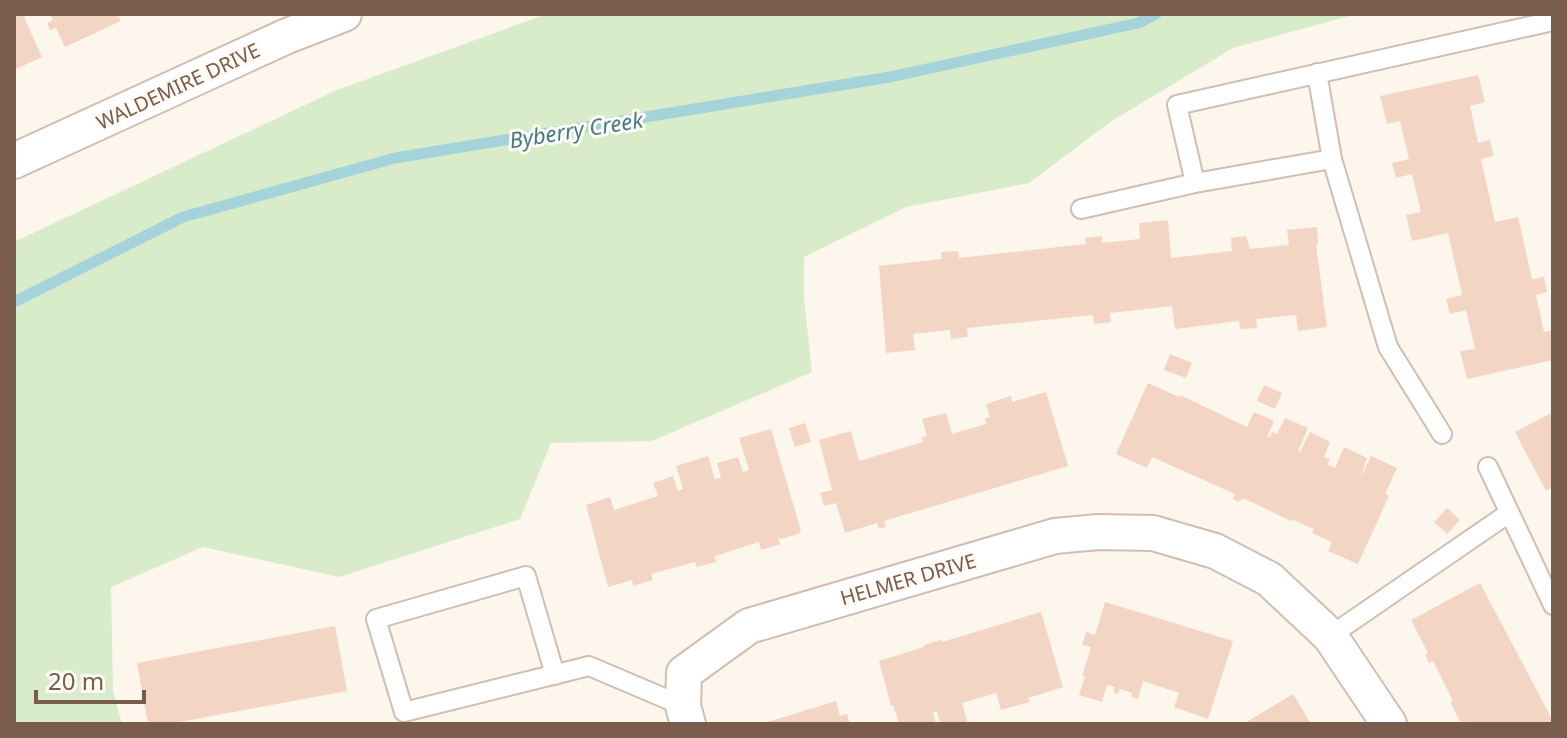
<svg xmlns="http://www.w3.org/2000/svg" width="1567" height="738" viewBox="0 0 1567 738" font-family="'Noto Sans',sans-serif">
  <rect width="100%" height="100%" fill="#fdf6ec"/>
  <!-- green -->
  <path fill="#d8ecc9" d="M547,14H1357L1233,48L1110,122L1029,183L906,207L804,257V299L812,372L652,441L551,443L520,519L339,577L203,547L111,587L113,691L122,724H14V242L337,90Z"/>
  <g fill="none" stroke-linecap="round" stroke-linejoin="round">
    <!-- stream -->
    <path stroke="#a5d3da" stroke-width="11" d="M14,302L183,217L395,158L890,77L1138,23L1156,14"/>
  </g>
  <!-- building -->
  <path fill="#f3d5c3" d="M14,14H31L24,17L42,57L14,70Z
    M50,14H117L121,21L65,47L56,28L50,30L47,23L53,20Z
    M1478,75L1485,102L1470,106L1478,143L1490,140L1492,148L1493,156L1481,159L1495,222L1518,217L1532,279L1544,277L1547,292L1536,295L1544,332L1553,330V360L1467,379L1460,351L1475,349L1466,310L1450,314L1446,299L1462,295L1448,233L1412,241L1406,215L1421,212L1412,174L1396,178L1392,163L1409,159L1400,121L1387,124L1380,96Z
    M1168,220L1171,258L1232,251L1231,238L1246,236L1250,249L1289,245L1287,230L1317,227L1318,244L1316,245L1327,327L1298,331L1296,315L1256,319L1257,328L1240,329L1239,321L1175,329L1172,306L1110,313L1111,322L1094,324L1093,315L967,328L968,337L951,339L950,330L913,334L915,350L886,353L879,266L942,259L941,252L958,251L959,258L1086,244L1085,238L1102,236V243L1140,239L1139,223Z
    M1170,354L1192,363L1186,378L1164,370Z
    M1148,383L1179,397L1180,395L1247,427L1254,412L1274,421L1267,437H1270L1272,432L1277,434L1285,418L1308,428L1298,451L1300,452L1310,432L1330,442L1324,457L1330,459L1327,464L1335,468L1344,447L1367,458L1360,479L1371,456L1397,468L1385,494L1389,496L1358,564L1328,551L1332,542L1312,533L1314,529L1291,519V521L1243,498L1239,502L1233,499L1235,494L1152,457L1147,468L1116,454Z
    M1264,385L1282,393L1275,409L1257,401Z
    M1046,392L1068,466L884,521L886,527L879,529L877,523L845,533L836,503L824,506L820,493L832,490L819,440L851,431L859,461L923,442L922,437L927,436L922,419L946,413L952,434L986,424L985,419L990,417L986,404L1011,396L1012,402Z
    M1553,412V487L1546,491L1515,432Z
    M805,423L811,442L795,447L789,428Z
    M771,429L801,531L798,534L781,539L778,537L780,544L761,550L759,542L715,556L716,562L697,567L695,562L651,574L653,580L633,586L632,580L608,587L586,505L610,497L614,510L658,496L653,483L673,476L678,491L683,489L676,466L708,456L715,479L721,478L717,463L738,457L743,472L749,470L739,438Z
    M1447,508L1460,520L1447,534L1434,522Z
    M1480,583L1553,721V724H1466L1465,721L1461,723L1450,702L1453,701L1433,661L1429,663L1425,654L1428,653L1411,620Z
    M1105,602L1233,641L1208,719L1174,707L1179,693L1143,681L1138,699L1131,697L1132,693L1120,689L1118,694L1113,692L1115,687L1107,685L1102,702L1079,695L1085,677L1082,676L1091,647L1082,645L1086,632L1095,635Z
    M1041,612L1063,687L1028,698L1030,702L1001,710L996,693L962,703L968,724H940L937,711L933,712L936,724H899L893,705L891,706L879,661L924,647V645L941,640L942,642Z
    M335,626L347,691L169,724H148L137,663Z
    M1293,694L1311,724H1243Z
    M836,701L840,716L847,714L850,724H761Z"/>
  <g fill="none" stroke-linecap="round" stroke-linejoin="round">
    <defs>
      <path id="lane" d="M1317,73L1332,159
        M1195,183L1332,159L1388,347L1442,434
        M1081,209L1195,183L1177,105L1553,21
        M1488,467L1553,605
        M1330,636L1509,513
        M555,675L526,576L376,619L404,712L589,666L683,706"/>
      <path id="street" d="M14,161L287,36L344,14
        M688,724L683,706L684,673L749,626L1055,536L1098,532L1153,533L1215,551L1269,579L1330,636L1389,724"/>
    </defs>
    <!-- lane casing -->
    <use href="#lane" stroke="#d1beb0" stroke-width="22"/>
    <!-- street casing -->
    <use href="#street" stroke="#d1beb0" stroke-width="38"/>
    <!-- lane -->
    <use href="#lane" stroke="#fff" stroke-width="18"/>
    <!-- street -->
    <use href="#street" stroke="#fff" stroke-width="34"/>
  </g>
  <g text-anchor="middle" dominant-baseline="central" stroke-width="6" stroke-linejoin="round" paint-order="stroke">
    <!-- street labels -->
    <g font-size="20" fill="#7a5c4d" stroke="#fffaf3">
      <text transform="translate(178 86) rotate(-25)">WALDEMIRE DRIVE</text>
      <text transform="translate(908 579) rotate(-16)">HELMER DRIVE</text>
    </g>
    <!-- water labels -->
    <g font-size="22" font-style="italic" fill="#437c86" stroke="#fffaf3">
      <text transform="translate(576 129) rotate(-9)">Byberry Creek</text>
    </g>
  </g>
  <!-- border -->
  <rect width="1567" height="738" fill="none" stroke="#7a5c4d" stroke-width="32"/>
  <!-- scale -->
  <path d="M36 690v12h108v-12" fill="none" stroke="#7a5c4d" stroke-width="4"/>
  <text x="48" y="690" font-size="24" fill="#7a5c4d" stroke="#fffaf3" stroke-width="6" paint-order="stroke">20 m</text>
</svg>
